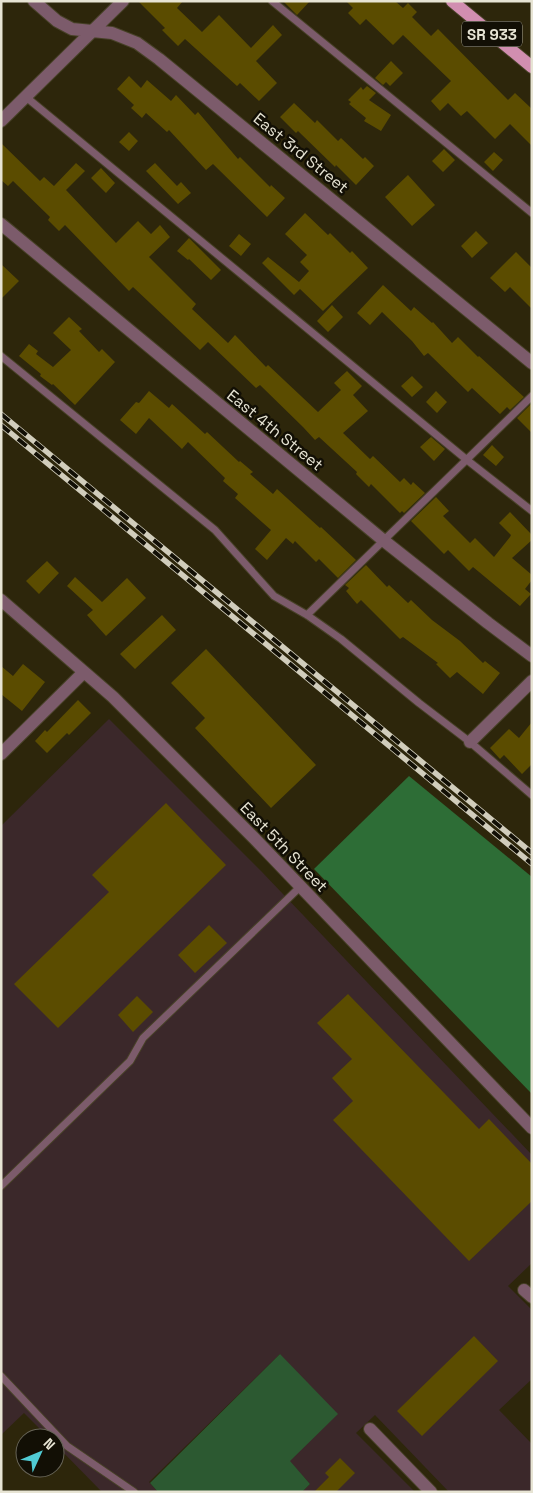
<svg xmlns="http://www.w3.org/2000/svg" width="533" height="1493" viewBox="0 0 533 1493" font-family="'Space Grotesk',sans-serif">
  <rect width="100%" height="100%" fill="#2d260b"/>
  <!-- industrial -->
  <path fill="#3b282a" d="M109,719L262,872L532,1155V1263L508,1286L532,1310V1379L499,1410L532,1444V1492H449L375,1415L356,1433L415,1492H302L310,1484L290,1462L280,1354L149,1482L158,1492H102L55,1444V1438H49L24,1413L1,1435V826Z"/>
  <!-- green -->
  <path fill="#2c5931" d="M280,1354L338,1414L290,1461L310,1484L302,1492H158L150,1483Z"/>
  <!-- forest -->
  <path fill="#2d6d36" d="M409,776L532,877V1094L314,869Z"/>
  <!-- building -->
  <path fill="#5b4c00" d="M138,1H183L177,8L202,32L219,15L251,48L273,25L282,35L256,61L277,83L259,101L240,83L237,86L185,39L178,46L162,30L165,28Z
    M283,1H310L297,15Z
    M346,1H395L403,8L408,3L417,12L412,17L431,36L438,29L508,100L515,93L532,109V146L510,124L495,139L467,111L461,116L448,103L440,111L431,101L451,81L403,35L393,45L366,19L360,25L348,13L353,8Z
    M391,61L403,73L390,86L386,82L383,85L375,78Z
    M129,76L141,88L147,80L171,101L176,95L195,115L198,112L238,159L240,157L270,187L271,185L285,198L267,217L213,164L206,170L169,130L167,132L146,113L142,118L131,108L134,105L117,89Z
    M367,86L376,93L369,100L391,115L381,131L364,121L366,118L349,104L351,102L348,100L361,87L363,90Z
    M294,103L315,123L317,120L338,141L341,138L363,159L365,157L374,166L356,185L336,165L335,167L298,131L296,133L280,117Z
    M129,132L138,141L129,151L119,142Z
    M1,143L40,181L44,177L54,186L76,163L85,171L66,190L116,243L138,221L151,234L160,225L170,237L149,257L196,304L192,309L228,343L235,335L266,367L268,365L318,412L341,390L334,383L347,371L362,386L353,395L368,411L343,433L370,459L373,456L400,482L404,478L411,485L413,482L425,493L404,513L402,511L400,513L371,484L369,487L356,474L357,472L319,437L315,440L303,427L260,385L256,388L208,342L200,350L133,287L129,291L65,225L59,231L48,220L50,217L13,181L8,186L1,180Z
    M444,149L455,160L443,172L432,161Z
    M494,152L503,160L493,171L484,162Z
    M155,163L177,186L181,182L191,193L178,204L146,171Z
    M101,168L115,183L106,193L91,178Z
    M408,175L435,205L412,226L385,197Z
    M305,213L328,235L330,233L350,253L352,251L368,268L323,311L300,289L294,295L262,263L268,257L299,282L309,271L300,262L307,255L285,234Z
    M476,231L488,243L472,258L461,246Z
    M239,234L251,244L241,256L229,246Z
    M189,238L221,270L211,280L189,259L188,260L177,251Z
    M516,252L532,268V309L510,287L505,292L490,278Z
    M1,264L19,281L1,299Z
    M383,285L411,311L414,307L432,323L433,322L452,343L458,337L478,357L479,356L524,397L510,410L507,407L500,414L472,388L468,392L428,353L424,356L412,341L382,312L370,325L357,313Z
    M332,305L343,317L328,332L317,321Z
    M69,317L82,329L79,331L99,352L102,349L115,362L75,405L53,384L52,385L40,376L41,374L19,356L29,344L38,351L36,354L53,367L71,350L53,333Z
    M412,376L423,387L412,397L401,386Z
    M149,391L169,408L172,404L205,434L207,432L239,462L240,461L253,472L250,474L273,494L277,489L320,528L321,527L356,560L338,578L319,559L316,562L295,541L293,544L286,538L267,560L255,549L271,530L235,498L238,494L223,481L225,478L188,442L182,449L149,418L136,434L120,420L136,402L139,403Z
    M436,391L447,402L437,413L426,402Z
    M531,404L532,405V433L517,418Z
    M431,437L445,449L434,461L420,447Z
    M492,445L504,457L496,466L483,455Z
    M436,497L449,511L443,516L470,543L475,538L494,557L510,537L511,535L499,523L510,512L532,535V540L512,558L532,575V580L525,589L531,594L520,606L473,567L469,571L448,550L444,554L411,521Z
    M47,561L59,573L39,594L26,581Z
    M366,565L387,587L389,585L408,603L411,600L432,620L460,641L483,663L485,661L500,673L483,694L457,672L450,678L436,664L438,663L403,637L400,639L361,600L357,604L346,591L349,588L345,585Z
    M75,577L102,602L127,578L146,598L106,636L87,615L93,610L67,586Z
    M162,615L176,630L135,669L120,654Z
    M206,649L316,765L271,808L195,728L205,718L171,683Z
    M23,664L45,682L22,711L1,694V666L13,676Z
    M78,700L91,713L69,735L67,733L47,753L35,741L45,730L47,732Z
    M532,722V764L522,774L504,755L500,759L490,748L509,729L519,738Z
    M166,803L226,865L58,1028L14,984L109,892L92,875Z
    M209,925L227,943L195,973L178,955Z
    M348,994L479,1129L489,1119L532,1164V1201L469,1261L333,1120L353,1101L332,1078L352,1059L317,1023Z
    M137,996L153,1012L133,1032L118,1015Z
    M474,1336L498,1361L422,1436L397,1411Z
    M340,1458L355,1473L336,1492H314L329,1477L325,1473Z"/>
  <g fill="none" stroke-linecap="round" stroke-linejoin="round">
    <defs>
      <path id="service" d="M272,1L532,213
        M26,97L467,460L532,511
        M1,356L215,530L274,596L307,615L341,639L419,703L470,742L532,795
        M307,615L532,396
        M1,1186L130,1061L143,1038L300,887
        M1,1376L67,1446L134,1492"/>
      <path id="minor" d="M34,1L57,21L72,29L112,33L137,43L159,59L532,363
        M1,121L123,1
        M1,600L113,697L254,838L532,1128
        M470,742L532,681
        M1,754L84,672
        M524,1290L532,1297
        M370,1429L431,1492"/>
      <path id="tertiary" d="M1,224L383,540L488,623L532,656"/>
      <path id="primary" d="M452,1L532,67"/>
    </defs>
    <!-- service casing -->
    <use href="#service" stroke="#474127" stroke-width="9"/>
    <!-- minor casing -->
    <use href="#minor" stroke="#474127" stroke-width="14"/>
    <!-- tertiary casing -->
    <use href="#tertiary" stroke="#474127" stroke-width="14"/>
    <!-- primary casing -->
    <use href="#primary" stroke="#474127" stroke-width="14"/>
    <!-- service -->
    <use href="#service" stroke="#7c5b6b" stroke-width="7"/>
    <!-- minor -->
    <use href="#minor" stroke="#7c5b6b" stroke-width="12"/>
    <!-- tertiary -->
    <use href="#tertiary" stroke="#7c5b6b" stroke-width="12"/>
    <!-- primary -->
    <use href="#primary" stroke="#d18eb0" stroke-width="12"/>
    <defs>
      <path id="rail" d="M1,414L532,853
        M1,425L532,864"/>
    </defs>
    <!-- rail casing -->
    <use href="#rail" stroke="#d1cdbc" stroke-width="5.5"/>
    <!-- rail -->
    <use href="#rail" stroke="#120f05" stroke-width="4" stroke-dasharray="11" stroke-linecap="butt"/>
  </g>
  <g text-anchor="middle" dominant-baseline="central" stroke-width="5" stroke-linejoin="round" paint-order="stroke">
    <!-- shield labels -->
    <rect fill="#120f05" stroke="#a7a496" stroke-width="1" x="462" y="21.5" width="60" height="25" rx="4"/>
    <g font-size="15" font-weight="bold" fill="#e7e4d4">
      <text x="492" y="34">SR 933</text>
    </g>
    <!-- street labels -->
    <g font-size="16" fill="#e7e4d4" stroke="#120f05">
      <text transform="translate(301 153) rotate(39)">East 3rd Street</text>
      <text transform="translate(275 430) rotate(39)">East 4th Street</text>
      <text transform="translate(284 847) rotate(46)">East 5th Street</text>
    </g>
  </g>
  <!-- border -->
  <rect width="533" height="1493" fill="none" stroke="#e7e4d4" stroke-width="5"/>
  <!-- north arrow -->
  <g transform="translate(40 1453) rotate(46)"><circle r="24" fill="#120f05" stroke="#676458"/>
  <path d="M0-4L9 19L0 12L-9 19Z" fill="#51ccd5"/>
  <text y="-8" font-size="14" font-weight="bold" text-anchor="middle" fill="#e7e4d4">N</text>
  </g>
</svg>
